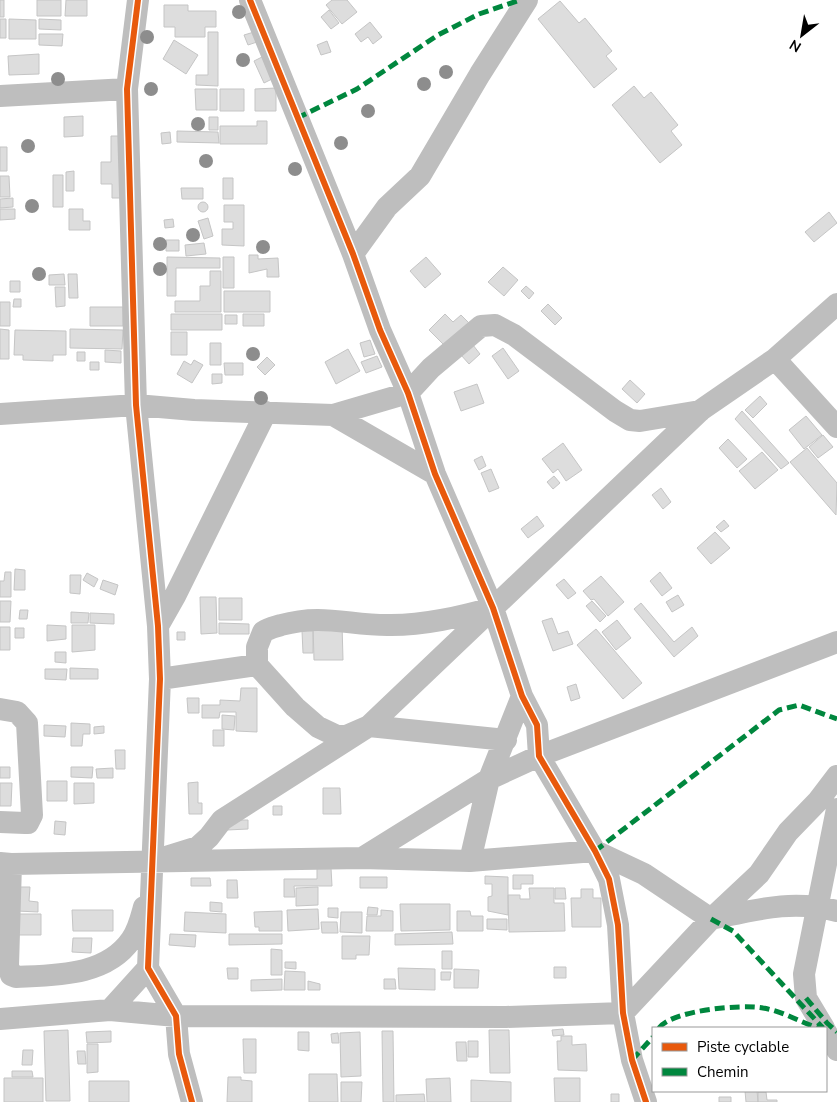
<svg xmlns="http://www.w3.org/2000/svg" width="837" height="1102" viewBox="0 0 837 1102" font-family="'Nunito Sans',sans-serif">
  <rect width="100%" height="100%" fill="#fff"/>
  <!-- building -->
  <path fill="#ddd" stroke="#c5c5c5" d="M0,0H4V17H0Z
    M37,0H61V16H37Z
    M66,0H87V16H65Z
    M332,0H347L357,12L342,24L326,5Z
    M560,1L579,23L585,18L612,51L606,56L617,69L594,88L538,19Z
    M164,5H188V11H216V27H205V37H175V27H164Z
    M329,10L339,23L331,29L321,17Z
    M0,19H6V38H0Z
    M9,19L36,20V39H9Z
    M39,19L61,20V30L39,29Z
    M370,22L382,37L373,44L368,37L361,42L355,34Z
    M208,32H218V86L196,85V75H208Z
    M254,32L257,42L248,45L244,35Z
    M39,34H63L62,46L39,45Z
    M174,40L198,55L186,74L163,59Z
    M327,41L331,52L321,55L317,45Z
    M39,54V74L9,75L8,56Z
    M262,57L272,79L264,83L254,61Z
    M634,86L644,98L651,92L678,125L671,131L682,145L660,163L612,105Z
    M276,88V111H255V89Z
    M195,89H217V110H196Z
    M220,89H244V111H220Z
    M83,116V136L64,137V117Z
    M209,117H218V130H209Z
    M257,121H267V144H220V126H257Z
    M177,131L218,132L219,143L177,142Z
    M170,132L171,143L162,144L161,133Z
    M111,136H121L122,198H112V184H101V162H111Z
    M0,147H7V171H0Z
    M74,171V191H66V172Z
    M53,175H63V207H53Z
    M0,176H9L10,197H0Z
    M223,178H233V199H223Z
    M181,188H203V199H182Z
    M13,198V207L0,208V199Z
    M198 207a5 5 0 1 1 10 0a5 5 0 1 1-10 0Z
    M224,205H244V246L222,245V229H233V222H224Z
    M0,209H15V219L0,220Z
    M69,209H83V221H90V230H69Z
    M829,212L837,223L814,242L805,232Z
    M208,218L213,236L204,239L198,221Z
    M173,219L174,227L165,228L164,220Z
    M166,240H179V251H166Z
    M204,243L206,254L186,256L185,245Z
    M249,255H258V259L278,258L279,277H267V269L249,273Z
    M167,257L220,258V268H176V296H167Z
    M223,257H234V288H223Z
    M426,257L441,274L425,288L410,271Z
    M503,267L518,280L504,296L488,282Z
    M210,271H221V312H175V301H200V286H210Z
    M64,274L65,285H49V275Z
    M68,274H77L78,298H69Z
    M10,281H20V292H10Z
    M526,286L534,293L529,299L521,291Z
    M55,287H65V306L56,307Z
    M224,291H270V312H224Z
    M14,299H21V307H13Z
    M0,302H10V326H0Z
    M548,304L562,318L555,325L541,311Z
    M90,307H123V326H90Z
    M171,314H222V330H171Z
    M243,314H264V326H243Z
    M445,314L453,322L461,315L470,324L446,347L429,330Z
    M225,315H237V324H225Z
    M0,329L9,330V359H0Z
    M70,329L123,330L122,349L70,348Z
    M15,330L66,331V355H53V361L23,360V355H14Z
    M171,332H187V355H171Z
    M370,340L375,354L364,357L360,343Z
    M210,343H221V365H210Z
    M473,345L480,354L469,364L461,355Z
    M503,348L519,371L508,379L492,356Z
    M348,349L360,371L336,384L325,362Z
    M105,350L121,351V363L105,362Z
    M77,352H85V361H77Z
    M377,356L382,367L366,373L361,362Z
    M267,357L275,365L265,375L257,367Z
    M194,360L203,365L192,383L177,374L184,361L191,365Z
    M90,362H99V370H90Z
    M224,363H243V375H225Z
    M212,374H222V383L212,384Z
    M630,380L645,394L637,403L622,389Z
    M477,384L484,403L461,411L454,392Z
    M760,396L767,404L753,418L745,410Z
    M742,411L789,463L781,469L735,419Z
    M806,416L822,435L804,449L789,430Z
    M823,435L833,447L818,458L809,447Z
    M728,439L747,459L737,468L719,448Z
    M563,443L582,470L566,481L558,469L553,473L542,459Z
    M807,448L837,483L836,515L790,462Z
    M762,452L778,470L755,489L739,471Z
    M482,456L486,466L479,470L474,460Z
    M491,469L499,488L489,492L481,473Z
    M554,476L560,483L553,489L547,482Z
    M661,488L671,502L663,509L652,495Z
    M537,516L544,526L528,538L521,529Z
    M724,520L729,526L721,532L716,527Z
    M715,532L730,548L711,564L697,548Z
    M15,569L25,570V590H14Z
    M5,572H11V597H0V581H4Z
    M660,572L672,588L662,596L650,581Z
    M87,573L98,579L94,587L83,580Z
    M70,575H81L80,594L70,593Z
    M601,576L624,602L608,616L594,599L591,600L583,591Z
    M564,579L576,593L568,599L556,585Z
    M103,580L118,585L115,595L100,589Z
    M678,595L684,605L672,612L666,602Z
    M200,597H216L217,633L201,634Z
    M219,598H242V620H219Z
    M0,601H11L10,622H0Z
    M592,601L606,616L600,622L586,606Z
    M641,603L674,642L692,627L698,636L674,657L634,609Z
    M20,610H28L27,619H19Z
    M71,612L89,613L88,623H71Z
    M90,613L114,614V624L90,623Z
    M552,618L558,634L568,631L573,644L553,651L542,621Z
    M617,620L631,638L616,650L602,632Z
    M219,623L249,624V634H219Z
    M342,624L343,660H314L313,625Z
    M47,625L66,626V639L47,641Z
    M72,625H95V650L72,652Z
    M0,627H10V650H0Z
    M15,628H24V638H15Z
    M596,629L642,683L623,699L577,645Z
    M302,631H313V653H303Z
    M177,632H185V640H177Z
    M55,652H66V663L55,662Z
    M70,668L98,669V679H70Z
    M45,669H67L66,680L45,679Z
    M576,684L580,698L571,701L567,687Z
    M241,688H257V732L236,731V712H220L219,718H202V705H220V700L240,701Z
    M187,698H199V713H188Z
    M222,715L235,716L234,730L222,729Z
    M71,723L90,724V734H83L82,746H71Z
    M44,725L66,726L65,737L44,736Z
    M104,726V733L94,734V727Z
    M213,730H224V746H213Z
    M115,750H125V769H116Z
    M0,767H10V778H0Z
    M71,767H93L92,778L71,777Z
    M113,768V778H97L96,769Z
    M47,781H67V801H47Z
    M198,782V803H202V814H189L188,783Z
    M0,783H12L11,806H0Z
    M74,783H94V803L74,804Z
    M323,788H340L341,814H323Z
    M273,806H282V815H273Z
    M227,820H248V829L227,830Z
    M55,821L66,822L65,835L54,834Z
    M317,868H331L332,886H294L295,897H284V879H317Z
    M513,875H533V884H521V889H513Z
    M485,876L508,877V915L488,911V897L492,896V884H485Z
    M360,877H387V888H360Z
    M191,878H210L211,886H191Z
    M227,880H237L238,898H227Z
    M18,887H30L29,901L38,902V912L17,911Z
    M318,887V905L296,906V888Z
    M529,888H554V903H564L565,931L509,932L508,895H520V899H530Z
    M555,888H565L566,899H555Z
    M581,889H593V898H601V927H572L571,898H581Z
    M210,902L222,903V912L210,911Z
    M400,904H450V930L401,931Z
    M368,907L378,908L377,915H367Z
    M328,908H338V918L328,917Z
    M318,909L319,929L288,931L287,910Z
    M72,910H113V931H73Z
    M381,910L393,911V931H366L367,916H381Z
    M282,911V931H259V927H255L254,912Z
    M457,911H470L471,916H483V931H457Z
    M185,912L226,914V933L184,931Z
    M341,912H362V933L340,932Z
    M17,914H41V935H17Z
    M487,919H507V930L487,929Z
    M321,922H337L338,933H322Z
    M452,932L453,944L395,945V934Z
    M170,934L196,935L195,947L169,945Z
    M229,934H282V944L229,945Z
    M342,936H370L369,955H356V959H342Z
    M73,938H92L91,953L72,952Z
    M271,949L282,950V975H271Z
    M442,951H452V969H442Z
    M285,962H296V969L285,968Z
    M554,967H566V978H554Z
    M227,968H238V979H228Z
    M398,968L435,969V990L399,989Z
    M454,969L479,970L478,988H454Z
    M285,971L305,972V990H284Z
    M441,972H451L450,980H441Z
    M282,979V990L251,991V980Z
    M384,979H395L396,989H384Z
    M308,981L320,984V990H308Z
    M563,1029L564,1035L553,1036L552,1030Z
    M68,1030L70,1101H46L44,1031Z
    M489,1030H509L510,1073H490Z
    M111,1031V1042L87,1043L86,1032Z
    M382,1031H393L394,1102H383Z
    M298,1032H309V1051L298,1050Z
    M360,1032L361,1076L341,1077L340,1033Z
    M338,1033L339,1043H332L331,1034Z
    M561,1036H572V1045L586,1044L587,1071L558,1070L557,1041H561Z
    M243,1039H256V1073H244Z
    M468,1041H478V1057H468Z
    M456,1042H466L467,1061H457Z
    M87,1044H98V1072L87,1073Z
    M23,1050H33L32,1065H22Z
    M77,1051H85L86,1064H78Z
    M12,1071H32L33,1077H12Z
    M309,1074H337L338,1102H309Z
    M228,1077H241V1080L252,1081V1102H227Z
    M4,1078H43V1102H4Z
    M450,1078L451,1102H427L426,1079Z
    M554,1078H580V1102H555Z
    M471,1080L511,1082V1102H471Z
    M89,1081H129V1102H89Z
    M341,1082H362L361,1102H341Z
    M745,1091H757L758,1102H746Z
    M758,1092H766L767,1100H777V1102H758Z
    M424,1094L425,1102H396V1095Z
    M611,1094H619V1102H611Z
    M719,1097H731V1102H719Z"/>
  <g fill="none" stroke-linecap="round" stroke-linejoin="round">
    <!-- street -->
    <path stroke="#bebebe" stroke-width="22" d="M138,0L127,89L136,405L158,626L160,679L148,968L176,1016L179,1054L192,1102
      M250,0L353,254L380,330L408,393L435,474L493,608L522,696L537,725L539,756L595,851L609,879L618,925L623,1013L632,1060L646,1102
      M0,96L127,89
      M353,254L387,207L420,176L480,74L527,0
      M775,359L837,427
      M0,414L136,405L194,410L333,415L435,474
      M333,415L408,393L431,368L481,326L495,325L514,335L615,411L630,420L640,421L700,411
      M158,626L175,596L266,412
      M257,665V647L263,632C269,628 275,627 281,625C324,613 350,626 391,625C425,625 459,617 492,608
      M160,679L257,665L295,707L318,727L337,736H346L369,726L506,740
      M0,709L17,712L27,723L32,815L28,823H25L0,822
      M362,858L489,779L539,756L837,642
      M153,861L198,847L209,837L222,820L369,726L701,410L775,359L837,304
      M470,861L489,779L522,696
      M0,863L11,864L362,858L470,861L595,851L644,874L711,919C755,910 792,899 837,911
      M11,864L8,966L11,975L16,977C56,975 106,976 131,940C138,931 141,918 144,907
      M110,1010L176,1016L506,1017L623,1013L711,919L759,874L788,832L818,801L837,776
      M0,1019L110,1010L148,968
      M824,1028L806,998L804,974L837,809
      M826,1032L837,1050"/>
    <!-- quiet -->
    <path stroke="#00873e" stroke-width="5" stroke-dasharray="10 5" stroke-linecap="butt" d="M297,118L357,89L438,35L479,14L520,0
      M595,851L779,710L799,705L837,719
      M711,919L733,931L823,1028
      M806,998L827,1023L837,1032
      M659,1028C672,1010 742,1004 763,1008C782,1011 800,1022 818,1028
      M632,1060L653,1037"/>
    <defs>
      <path id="cycleway" d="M138,0L127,89L136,405L158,626L160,679L148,968L176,1016L179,1054L192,1102
        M250,0L353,254L380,330L408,393L435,474L493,608L522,696L537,725L539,756L595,851L609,879L618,925L623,1013L632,1060L646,1102"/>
    </defs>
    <!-- cycleway casing -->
    <use href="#cycleway" stroke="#fff" stroke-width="9"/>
    <!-- cycleway -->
    <use href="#cycleway" stroke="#e8590c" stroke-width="6"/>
  </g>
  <!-- trees -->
  <g fill="#8d8d8d">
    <circle cx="239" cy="12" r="7"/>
    <circle cx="147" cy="37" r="7"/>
    <circle cx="243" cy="60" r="7"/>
    <circle cx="446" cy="72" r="7"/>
    <circle cx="58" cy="79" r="7"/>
    <circle cx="424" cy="84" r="7"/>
    <circle cx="151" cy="89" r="7"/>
    <circle cx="368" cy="111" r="7"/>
    <circle cx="198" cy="124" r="7"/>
    <circle cx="341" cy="143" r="7"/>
    <circle cx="28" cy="146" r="7"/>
    <circle cx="206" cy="161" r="7"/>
    <circle cx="295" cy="169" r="7"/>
    <circle cx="32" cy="206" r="7"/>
    <circle cx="193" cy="235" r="7"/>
    <circle cx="160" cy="244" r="7"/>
    <circle cx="263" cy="247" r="7"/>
    <circle cx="160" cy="269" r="7"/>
    <circle cx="39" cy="274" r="7"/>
    <circle cx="253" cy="354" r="7"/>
    <circle cx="261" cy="398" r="7"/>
  </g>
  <!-- legend -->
  <rect x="652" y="1027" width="175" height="65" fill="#ffffff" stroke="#999999"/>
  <rect x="662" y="1043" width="25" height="8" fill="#e8590c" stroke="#999999"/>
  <text x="697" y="1052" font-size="15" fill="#000000">Piste cyclable</text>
  <rect x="662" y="1068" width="25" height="8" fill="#00873e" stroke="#999999"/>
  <text x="697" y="1077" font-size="15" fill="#000000">Chemin</text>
  <!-- north arrow -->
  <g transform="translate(802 35) rotate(211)" stroke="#ffffff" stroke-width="4" paint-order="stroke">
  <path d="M0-4L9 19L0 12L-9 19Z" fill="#000000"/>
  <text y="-8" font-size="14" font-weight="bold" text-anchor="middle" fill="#000000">N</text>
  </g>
</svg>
